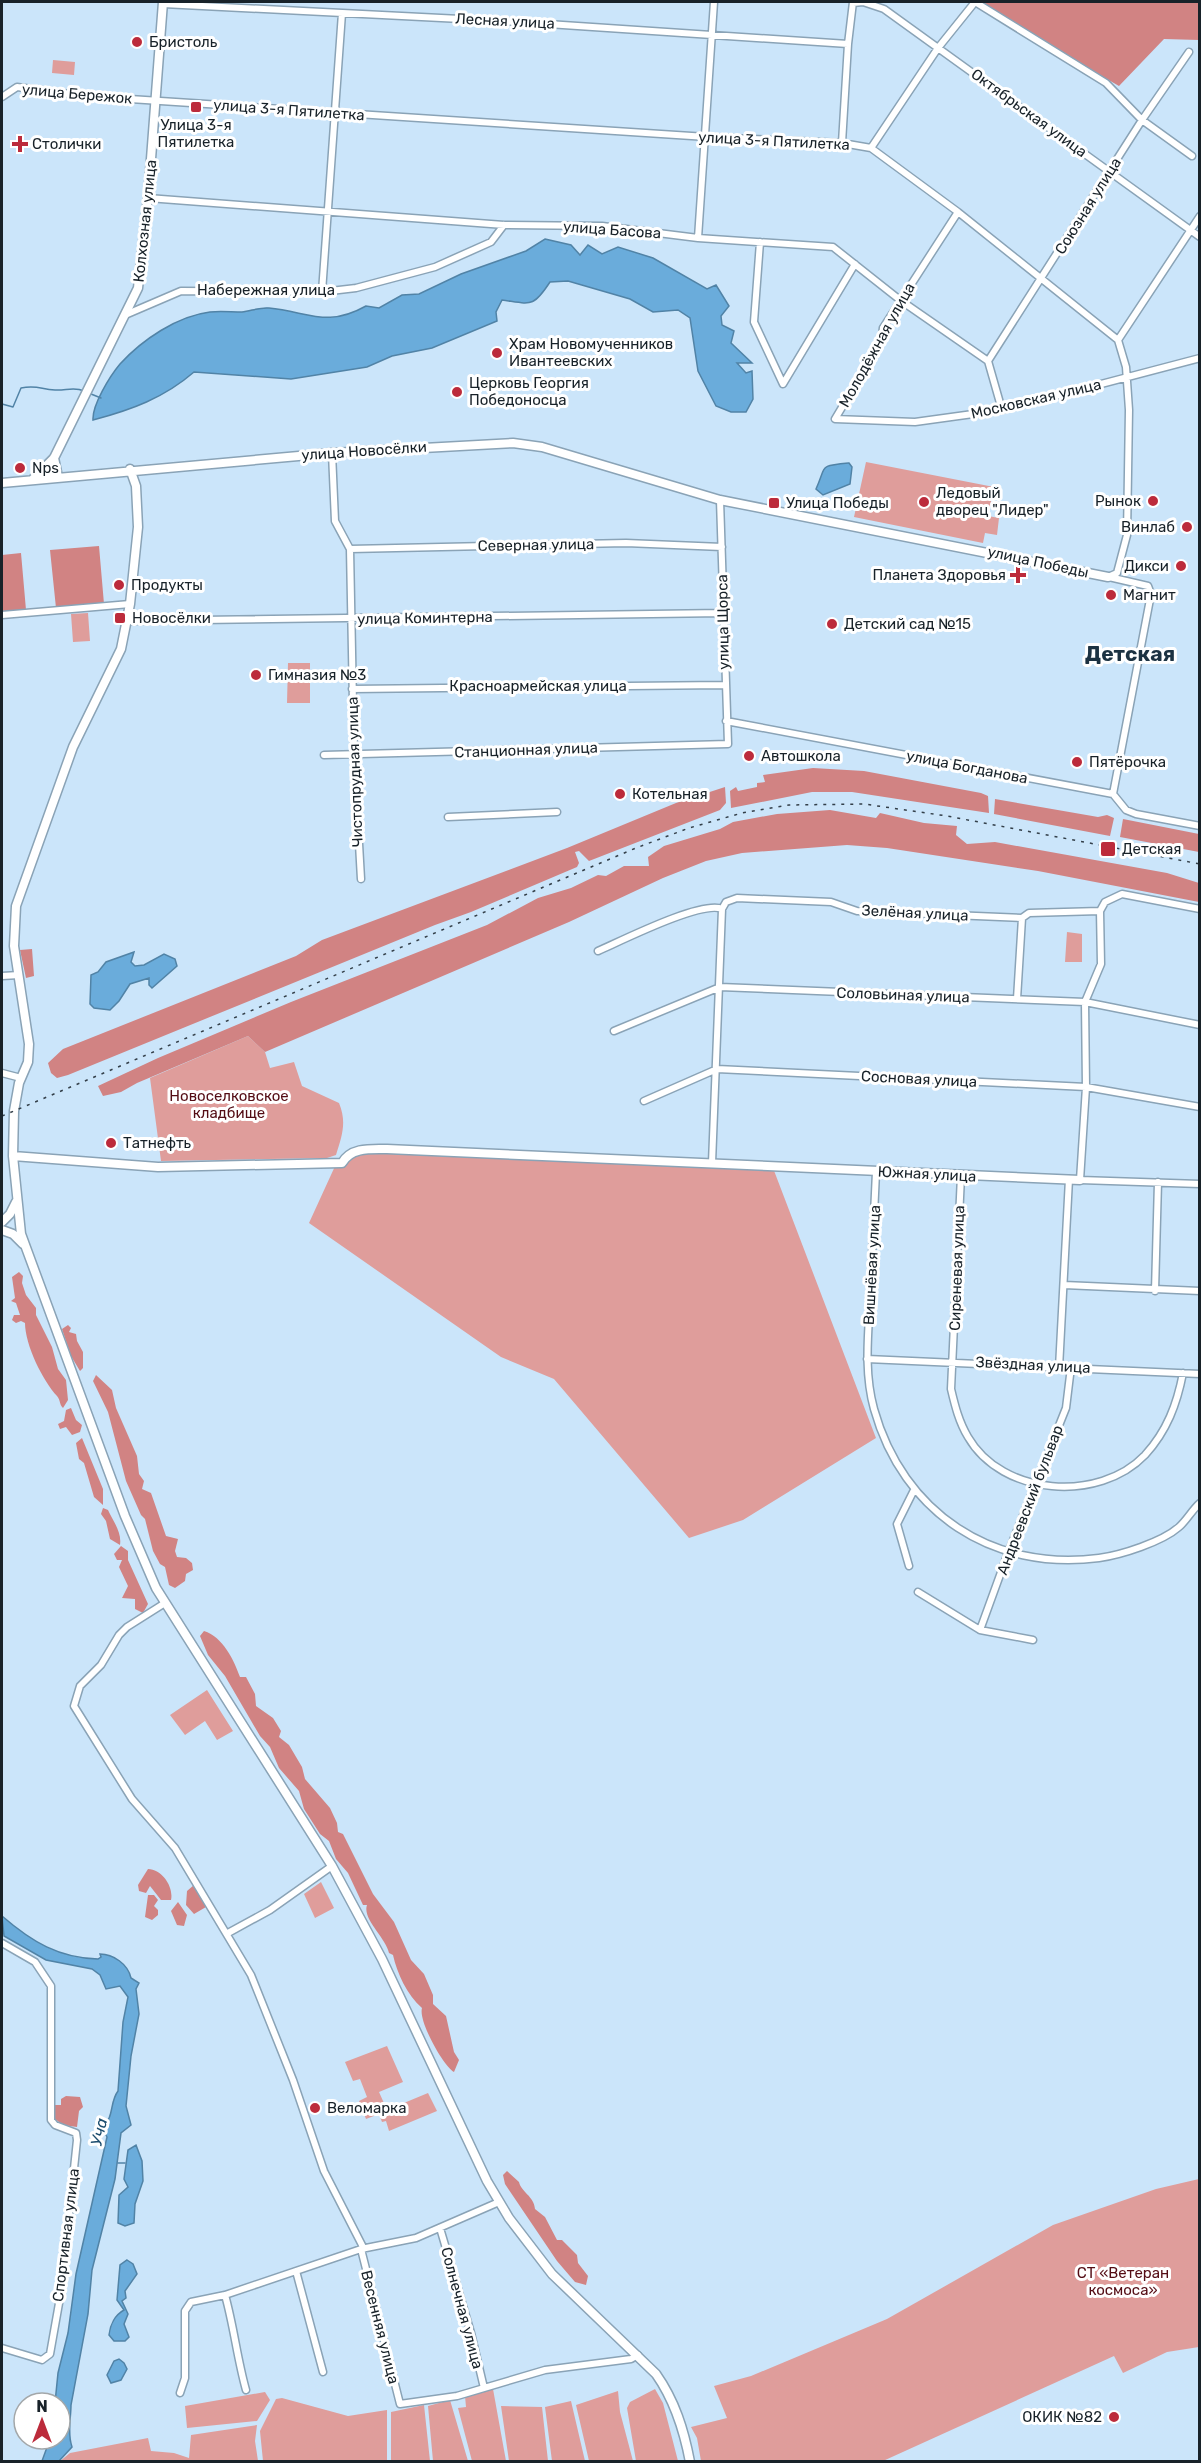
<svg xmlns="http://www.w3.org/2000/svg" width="1201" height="2463" viewBox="0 0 1201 2463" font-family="Rubik,sans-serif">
  <rect width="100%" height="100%" fill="#cbe5fa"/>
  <!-- green -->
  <path fill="#df9d9b" d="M53,60L75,62L74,75L52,73Z
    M866,462L994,487L988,516L999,518L997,535L985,533L983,543L854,517Z
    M88,613L90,641L73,642L71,614Z
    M288,663H310V703H287Z
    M1067,932L1082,934V962H1065Z
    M248,1036L265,1052L270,1068L294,1062L302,1086L339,1103C347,1122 342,1136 336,1155L327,1158L161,1161L150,1078Z
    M359,1150L773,1168L876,1438L743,1520L689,1538L554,1379L501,1357L309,1223L336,1164Z
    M207,1690L233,1731L217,1740L205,1721L185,1735L170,1715Z
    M321,1882L334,1908L315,1918L304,1894Z
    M387,2046L403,2082L379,2092L387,2110L428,2093L437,2111L389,2131L386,2121L382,2122L379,2114L366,2119L359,2101L367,2097L360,2079L353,2081L345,2062Z
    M1199,2179V2347L1167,2352L1123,2373L1114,2356L883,2461H701L697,2438L691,2427L727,2418L714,2386L751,2376L887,2319L1053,2225L1156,2189Z
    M493,2389L506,2461H472L458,2408L466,2407L465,2396Z
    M655,2389L663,2403L678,2461H636L627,2408L630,2402Z
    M618,2391L620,2412L633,2461H589L576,2405Z
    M265,2392L270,2400L257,2421L187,2428L185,2406Z
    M282,2398L348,2416L387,2410V2461H263L260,2431L276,2399Z
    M450,2400L468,2461H433L428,2406Z
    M571,2401L585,2461H552L545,2407Z
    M424,2405L430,2461H391V2412Z
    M501,2406L542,2407L548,2461H509Z
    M257,2425L255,2441L258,2461L59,2462L70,2453L148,2438L151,2451L174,2453L189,2458L191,2435Z"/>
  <!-- forest -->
  <path fill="#d18383" d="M973,2H1199V40L1164,39L1119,86Z
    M99,546L104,604L56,608L50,550Z
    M21,553L26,610L2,612V555Z
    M813,768L864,771L981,793L988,796L989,813L852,792H812L731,808L730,791L736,787L738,791L757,787V783L765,782L763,775Z
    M725,787L726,803L720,810L589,861L579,851L575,852L579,863L577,867L471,912L435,925L68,1075L57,1078L51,1073L48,1063L63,1049L296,956L322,940L567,848L676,803Z
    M995,799L1098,817L1107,815L1114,818L1110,836L994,814Z
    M830,810L876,818L880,813L924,823L957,826L956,835L967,844L995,842L1167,873L1199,883V902L1038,871L887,848L847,845L742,853L706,861L663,878L569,922L265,1052L248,1036L137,1083L121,1092L103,1096L98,1086L158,1058L291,1002L487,925L538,898L571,888L598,875L606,876L624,866H649L648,857L664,846L720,829L733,822L777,814Z
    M1123,819L1199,834V852L1120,837Z
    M32,949L34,976L26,978L20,950Z
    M19,1272L23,1276L22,1283L26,1295L36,1308V1315L52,1347L58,1369L66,1380L68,1400L63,1408C59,1404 61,1401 57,1396C43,1381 25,1345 25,1323L21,1321L16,1323L12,1320L14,1315H20L16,1303L11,1301L15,1298L12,1277Z
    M68,1325L71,1328L69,1332L76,1334L77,1341L83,1352V1368L80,1371L71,1356L62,1329Z
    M96,1375L112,1390L116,1408L137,1456L139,1474L144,1481L142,1489L151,1493L166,1536L178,1539L175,1551L177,1557L186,1558L192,1563L193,1570L186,1574L185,1581L175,1588L169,1585L165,1567L160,1564L153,1551L145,1519L141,1515L126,1481L108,1412L93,1381Z
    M71,1408L76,1420L82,1425L80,1432L72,1435L66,1427L60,1429L58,1424L64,1421L66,1410Z
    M82,1438L103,1489V1505L94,1497L84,1463L79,1459L76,1443Z
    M103,1508L108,1510C113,1521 122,1532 120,1545L110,1539L106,1521L101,1514Z
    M121,1546L128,1551V1560L148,1604L143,1613L135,1609V1599L122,1598L128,1586L119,1567L122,1560H117L114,1554Z
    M204,1631C223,1637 234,1660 240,1677H246L255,1694L256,1706L273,1718L281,1731L279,1737L289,1745L302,1767L305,1779L330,1808L337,1823L338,1832L343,1834L373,1894L394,1922L411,1960L424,1974L433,1995V2004L446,2016L454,2052L459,2060L454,2072C444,2067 418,2021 422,2008C407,1995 397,1973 393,1955L389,1953C386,1938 362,1919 367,1905H363L348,1873L336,1859L329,1841L320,1834L304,1809L299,1791L279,1768L270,1747L260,1736L225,1676L208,1655L200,1636Z
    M148,1869C162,1869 174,1887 171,1900H161L150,1886L146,1893L139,1891L138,1885Z
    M194,1885L206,1907L194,1914L186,1905L187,1891Z
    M148,1895H154L158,1900L154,1906L158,1910V1915L152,1920L145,1917Z
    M178,1902L187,1915L184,1926L177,1925L171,1911Z
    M66,2096L80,2097L83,2107L79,2111L77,2127L63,2125L55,2119L54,2105H61V2099Z
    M507,2171L519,2182C521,2192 534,2196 535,2209L545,2217L557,2240H562L577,2255L578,2263L588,2276L586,2285L575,2282L557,2261L505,2184L503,2175Z"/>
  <!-- water -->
  <path fill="#6aacdb" stroke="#5183a6" stroke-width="1.5" d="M545,239L571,245L580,255L588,245L602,254L618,247L653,258L707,289L716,285L729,306L721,316L722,325L734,331L731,343L752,363H737L746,373L752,371L753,399L746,412H731L716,406L698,371L690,318L678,310L653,312L630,299L568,281L550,282C533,308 531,304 502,300L496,312L497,321L432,348L392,356L367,367L291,379L194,372C164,398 131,410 93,420C92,405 110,376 120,364C142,340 177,316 210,312C220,311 231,312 242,312C251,311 260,307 269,308C309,312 327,328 366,306L379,308L402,295L419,294L461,274L526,251Z
    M849,463L852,467L850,484L823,495L816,489C827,465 818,466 849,463Z
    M134,952L131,962L135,966L144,965L164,954L175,959L177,966L152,988L149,985V978L130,984L119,1001L110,1010L94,1008L90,1004L91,975L98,972L106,962Z
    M2,1916C32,1942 59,1958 98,1959L101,1957L100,1954C113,1954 128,1964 131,1978L139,1983L136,1989L139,2014L131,2056L126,2106L131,2125L121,2133L115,2179L92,2270L88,2314L71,2405C71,2418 67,2433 72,2447L59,2461H42L50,2439H60V2403H55L58,2373L68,2333L76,2274L107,2137L102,2127C115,2117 109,2103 118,2091L123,2022L128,1997L120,1986L106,1989L100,1975L92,1969L46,1960L4,1936Z
    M136,2145L142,2161L143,2181L135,2204L134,2223L125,2226L118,2223L119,2195L128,2187L124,2179L128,2150Z
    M127,2260L133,2264L137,2274L125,2291L126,2298L122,2301L128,2314L124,2324L129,2337L125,2341H114L109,2335C110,2325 115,2315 124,2310L117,2300L120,2265Z
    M119,2359L124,2363L127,2369L121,2380L111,2383L107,2375L114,2361Z"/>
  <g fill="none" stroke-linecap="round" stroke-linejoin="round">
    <!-- stream -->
    <path stroke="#5183a6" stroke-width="1.5" d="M91,394L101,398
      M2,404L13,407L21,388C37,385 40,389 55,390C65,391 74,386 84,391
      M118,2163H125"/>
    <defs>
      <path id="street" d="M975,2L1106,83L1142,120L1192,156
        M853,3L863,2L884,9L1200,237
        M163,4L518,22L848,44
        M2,97L17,87L84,96L707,137L842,143L871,148L958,212L1118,340L1126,367L1129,410L1127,535L1117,573L1108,577
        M842,143L848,44L853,2
        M871,148L938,48L975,2
        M148,198L504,225L602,226L698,238L833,247L900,300L988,361L1002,410
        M958,212L883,328L881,342L835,419L915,422L1002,410L1200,358
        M698,238L714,2
        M760,242L754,322L783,384L855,264
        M322,292L342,13
        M125,315L181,291L322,292L356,288L435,267L491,242L504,225
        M1118,340L1200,216
        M988,361L1142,120L1189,52
        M332,453L335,521L350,549L354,755L361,879
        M350,549L626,543L722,547
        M1109,577L1148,586L1151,594L1113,794
        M2,615L130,604
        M127,621L723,613
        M352,689L724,685
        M726,721L1113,794L1126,810L1136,814L1200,826
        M324,755L728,744L720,500
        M448,817L557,812
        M1100,911L1101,964L1085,1002L1086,1087L1080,1180L1200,1184
        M598,951C621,941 702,900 722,909L726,902L737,898L831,902L857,911L1022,918L1029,913L1100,911L1105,902L1122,894L1200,909
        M2,976L19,975
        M1017,999L1022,918
        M614,1031L720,987L1085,1002L1200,1025
        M2,1073L21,1078
        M644,1101L717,1069L1086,1087L1200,1107
        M712,1163L722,909
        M876,1172C874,1215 872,1257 870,1300C868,1336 864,1373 874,1409C903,1513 993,1572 1099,1558C1121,1555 1162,1542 1179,1527C1187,1520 1192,1510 1200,1503
        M961,1176L951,1389C955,1406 959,1422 968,1437C1002,1496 1099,1503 1145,1455C1167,1431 1177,1404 1183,1373
        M1064,1285L1200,1291
        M1155,1291L1158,1182
        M867,1359L1200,1374
        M1059,1368L1069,1179
        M909,1566L897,1524L914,1490
        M918,1592L980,1630L1033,1640
        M165,1603L127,1627L119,1635L101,1665L80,1686L74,1706L132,1799L175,1848L251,1975L293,2080L324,2171L364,2249
        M980,1630L1008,1553L1066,1408L1071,1367
        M228,1933L270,1910L332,1866
        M2,1943L35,1962L51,1986V2120L55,2125L76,2133L77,2140L61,2292L50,2354L42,2360L2,2348
        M440,2228L471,2333L484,2388
        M361,2249L400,2404L457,2396L545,2370L631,2359L638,2355
        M296,2271L323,2372
        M225,2295C234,2327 237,2358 246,2390
        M180,2393L185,2378V2311L191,2302L225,2295L361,2249L416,2238L499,2202"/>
      <path id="secondary" d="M54,458L58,477
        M130,469L136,486L138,527L130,604L121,649L73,747L16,906L14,946L29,1044L28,1062L19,1083L14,1111L13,1156L21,1234L125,1516L156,1588L332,1866L382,1959L487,2181L509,2218L552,2274L656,2374C675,2401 684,2430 690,2462
        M33,479L54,458L138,288L148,198L163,2
        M2,483L332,453L513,443L542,447L720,500L1108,577
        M13,1156L158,1167L342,1163C351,1147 371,1149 387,1149L1080,1180
        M2,1222L10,1214L16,1202
        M2,1230L13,1234L23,1244"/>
    </defs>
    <!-- street casing -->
    <use href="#street" stroke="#8aa3b6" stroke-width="9"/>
    <!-- secondary casing -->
    <use href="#secondary" stroke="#8aa3b6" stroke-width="11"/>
    <!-- street -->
    <use href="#street" stroke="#fff" stroke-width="6"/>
    <!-- secondary -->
    <use href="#secondary" stroke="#fff" stroke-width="8"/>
    <!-- rail -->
    <path stroke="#333f49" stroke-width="1.5" stroke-dasharray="3 6" stroke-linecap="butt" d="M2,1116L636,848L689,828L742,813L789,805L864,804L947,816L1200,864"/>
  </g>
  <!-- markers -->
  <g fill="#bc2b3b" stroke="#fff" stroke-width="2">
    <circle cx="137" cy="42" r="6"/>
    <rect x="190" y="101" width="12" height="12" rx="3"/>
    <path d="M17 135h6v6h6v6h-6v6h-6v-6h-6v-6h6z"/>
    <circle cx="497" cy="353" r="6"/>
    <circle cx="457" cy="392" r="6"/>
    <circle cx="20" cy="468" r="6"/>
    <circle cx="1153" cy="501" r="6"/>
    <circle cx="924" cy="502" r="6"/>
    <rect x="768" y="497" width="12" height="12" rx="3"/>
    <circle cx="1187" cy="527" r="6"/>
    <circle cx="1181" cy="566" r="6"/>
    <path d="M1015 566h6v6h6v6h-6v6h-6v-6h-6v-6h6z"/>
    <circle cx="119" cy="585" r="6"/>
    <circle cx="1111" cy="595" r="6"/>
    <rect x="114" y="612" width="12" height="12" rx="3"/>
    <circle cx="832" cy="624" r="6"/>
    <circle cx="256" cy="675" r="6"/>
    <circle cx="749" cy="756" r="6"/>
    <circle cx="1077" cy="762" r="6"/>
    <circle cx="620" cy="794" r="6"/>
    <rect x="1100" y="841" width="16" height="16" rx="3"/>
    <circle cx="111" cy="1143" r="6"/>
    <circle cx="315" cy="2108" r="6"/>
    <circle cx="1114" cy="2417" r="6"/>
  </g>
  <g text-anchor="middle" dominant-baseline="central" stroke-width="6" stroke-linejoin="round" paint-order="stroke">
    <!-- street labels -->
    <g font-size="15" fill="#182229" stroke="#fff">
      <text transform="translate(505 21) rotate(3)">Лесная улица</text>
      <text transform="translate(77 94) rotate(5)">улица Бережок</text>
      <text transform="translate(289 110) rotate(4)">улица 3-я Пятилетка</text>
      <text transform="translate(1029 113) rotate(36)">Октябрьская улица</text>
      <text transform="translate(774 141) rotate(3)">улица 3-я Пятилетка</text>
      <text transform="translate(1088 206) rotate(-58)">Союзная улица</text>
      <text transform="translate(145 221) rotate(-84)">Колхозная улица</text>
      <text transform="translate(612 230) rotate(4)">улица Басова</text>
      <text x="266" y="290">Набережная улица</text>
      <text transform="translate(877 345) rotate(-61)">Молодёжная улица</text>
      <text transform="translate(1036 399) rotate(-13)">Московская улица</text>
      <text transform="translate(364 451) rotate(-4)">улица Новосёлки</text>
      <text transform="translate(536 545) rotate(-1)">Северная улица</text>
      <text transform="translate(1038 562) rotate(12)">улица Победы</text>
      <text transform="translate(425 618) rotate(-1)">улица Коминтерна</text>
      <text transform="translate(723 622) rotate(-91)">улица Щорса</text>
      <text x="538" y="686">Красноармейская улица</text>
      <text transform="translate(526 750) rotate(-2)">Станционная улица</text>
      <text transform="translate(967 767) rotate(11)">улица Богданова</text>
      <text transform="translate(355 772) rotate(-92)">Чистопрудная улица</text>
      <text transform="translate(915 913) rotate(3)">Зелёная улица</text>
      <text transform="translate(903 995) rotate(2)">Соловьиная улица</text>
      <text transform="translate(919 1079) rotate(3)">Сосновая улица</text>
      <text transform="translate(927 1174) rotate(3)">Южная улица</text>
      <text transform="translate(872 1265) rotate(-87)">Вишнёвая улица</text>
      <text transform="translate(957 1268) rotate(-88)">Сиреневая улица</text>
      <text transform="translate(1033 1365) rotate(3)">Звёздная улица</text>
      <text transform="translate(1030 1500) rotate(-69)">Андреевский бульвар</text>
      <text transform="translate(66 2235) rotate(-83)">Спортивная улица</text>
      <text transform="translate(462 2308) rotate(75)">Солнечная улица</text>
      <text transform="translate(380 2327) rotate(76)">Весенняя улица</text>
    </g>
    <!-- poi labels -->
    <g font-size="15" fill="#182229" stroke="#fff" text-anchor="start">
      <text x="149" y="42">Бристоль</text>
      <text x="196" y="125" text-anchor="middle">Улица 3-я<tspan x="196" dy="17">Пятилетка</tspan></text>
      <text x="32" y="144">Столички</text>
      <text x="509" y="344">Храм Новомученников<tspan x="509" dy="17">Ивантеевских</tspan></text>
      <text x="469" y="383">Церковь Георгия<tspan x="469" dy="17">Победоносца</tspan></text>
      <text x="32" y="468">Nps</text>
      <text x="936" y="493">Ледовый<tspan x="936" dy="17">дворец "Лидер"</tspan></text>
      <text x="1141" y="501" text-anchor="end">Рынок</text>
      <text x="786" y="503">Улица Победы</text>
      <text x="1175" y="527" text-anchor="end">Винлаб</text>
      <text x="1169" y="566" text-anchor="end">Дикси</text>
      <text x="1006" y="575" text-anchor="end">Планета Здоровья</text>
      <text x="131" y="585">Продукты</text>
      <text x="1123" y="595">Магнит</text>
      <text x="132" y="618">Новосёлки</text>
      <text x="844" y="624">Детский сад №15</text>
      <text x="268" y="675">Гимназия №3</text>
      <text x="761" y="756">Автошкола</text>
      <text x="1089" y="762">Пятёрочка</text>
      <text x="632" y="794">Котельная</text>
      <text x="1122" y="849">Детская</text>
      <text x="123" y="1143">Татнефть</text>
      <text x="327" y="2108">Веломарка</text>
      <text x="1102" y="2417" text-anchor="end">ОКИК №82</text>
    </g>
    <!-- park labels -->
    <g font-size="15" fill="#540d15" stroke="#fff">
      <text x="229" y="1096">Новоселковское<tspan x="229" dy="17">кладбище</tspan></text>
      <text x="1123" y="2273">СТ «Ветеран<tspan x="1123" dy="17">космоса»</tspan></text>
    </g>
    <!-- water labels -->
    <g font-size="16" font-style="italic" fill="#1d4e6f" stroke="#fff">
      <text transform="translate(99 2132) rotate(-77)">Уча</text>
    </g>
    <!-- district labels -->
    <g font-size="21" font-weight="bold" fill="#1c3242" stroke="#fff">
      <text x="1130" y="653">Детская</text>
    </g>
  </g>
  <!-- border -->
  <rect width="1201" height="2463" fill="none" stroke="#182229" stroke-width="6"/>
  <!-- north arrow -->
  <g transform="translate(42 2421)"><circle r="28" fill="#ffffff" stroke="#a3a7a9" stroke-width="1.5"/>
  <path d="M0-4.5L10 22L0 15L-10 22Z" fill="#bc2b3b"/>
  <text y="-9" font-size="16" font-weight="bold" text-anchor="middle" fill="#182229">N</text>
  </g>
</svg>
